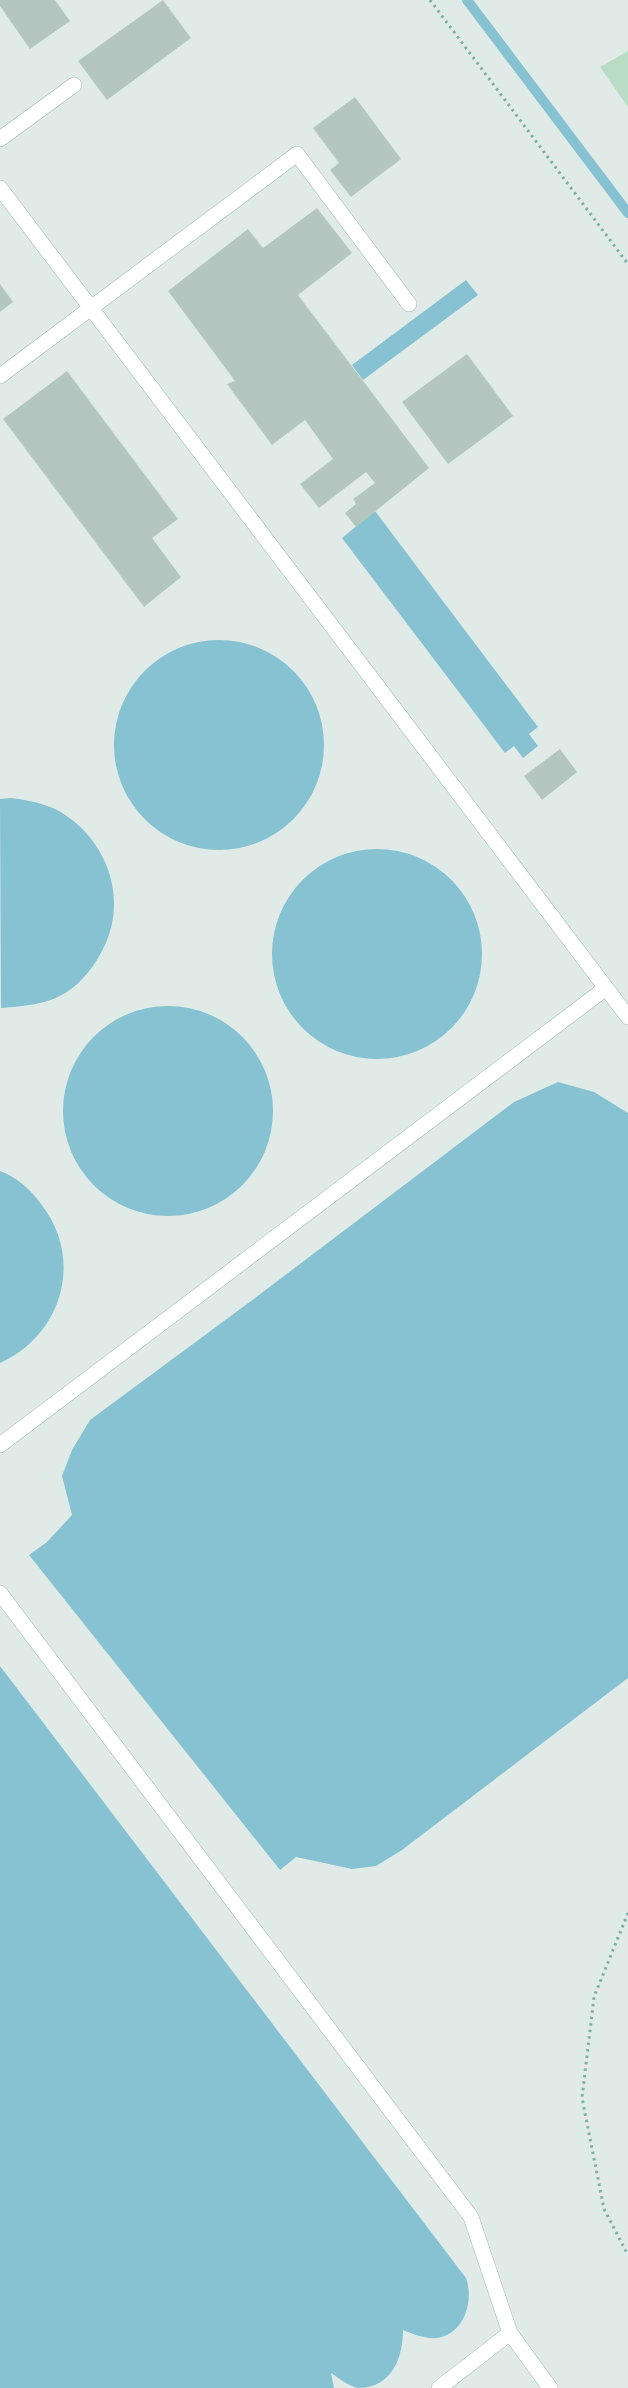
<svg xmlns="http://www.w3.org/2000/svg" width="628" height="2388" viewBox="0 0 628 2388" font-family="Figtree,sans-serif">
  <rect width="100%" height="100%" fill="#e0ebe7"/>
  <!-- green -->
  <path fill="#b8ddc4" d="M628,51V107L600,67Z"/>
  <!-- water -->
  <path fill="#87c2d2" d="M466,280L478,295L363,380L352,365Z
    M375,511L538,727L529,734L538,746L523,758L514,746L505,753L342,538Z
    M114 745a105 105 0 1 1 210 0a105 105 0 1 1-210 0Z
    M11,798C27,800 44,803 59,811C107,839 129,898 103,949C95,965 83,981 67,992C47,1005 23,1006 1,1008L0,799Z
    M272 954a105 105 0 1 1 210 0a105 105 0 1 1-210 0Z
    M63 1111a105 105 0 1 1 210 0a105 105 0 1 1-210 0Z
    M558,1082L594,1092L628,1113V1678L402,1850L376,1866L352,1869L296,1857L280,1870L29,1555L47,1542L72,1515L62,1476L72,1450L90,1420L251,1301L514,1102Z
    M0,1171C17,1177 31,1190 41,1204C84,1258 63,1335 0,1363Z
    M0,1666L466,2278C474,2300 465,2334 437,2338C425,2339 413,2334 403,2330C403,2356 393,2388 358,2388C348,2386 339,2378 331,2373L334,2388H0Z"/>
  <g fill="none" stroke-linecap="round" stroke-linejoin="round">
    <!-- stream -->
    <path stroke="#87c2d2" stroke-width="10" d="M467,0L628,213"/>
  </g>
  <!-- building -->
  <path fill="#b5c6c0" d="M0,0H55L70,21L30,49L0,6Z
    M163,0L191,38L107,100L78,61Z
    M355,97L401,159L351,197L330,170L339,163L313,128Z
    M317,208L352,253L298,295L429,468L356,527L345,513L356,504L353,499L375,483L366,472L319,508L300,484L333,459L305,420L272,445L227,384L235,381L168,291L248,229L263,248Z
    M0,284L13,302L0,312Z
    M467,354L513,416L448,464L402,402Z
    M67,371L178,519L152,538L181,577L144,607L3,419Z
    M560,749L577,772L542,800L524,776Z"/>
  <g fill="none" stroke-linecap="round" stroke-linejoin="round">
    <defs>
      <path id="lane" d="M0,139L74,85
        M0,188L628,1017
        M0,376L297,154L409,304
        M0,1445L606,988
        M0,1593L471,2217L510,2333L550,2388
        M439,2388L510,2333"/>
    </defs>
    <!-- lane casing -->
    <use href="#lane" stroke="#a3b3ae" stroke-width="16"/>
    <!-- path -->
    <path stroke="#80afa3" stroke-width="3" stroke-dasharray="2.5 4" stroke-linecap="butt" d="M430,0L628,264
      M628,1913L594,1997L582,2098L604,2209L628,2255"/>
    <!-- lane -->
    <use href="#lane" stroke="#fff" stroke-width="15"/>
  </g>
</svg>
